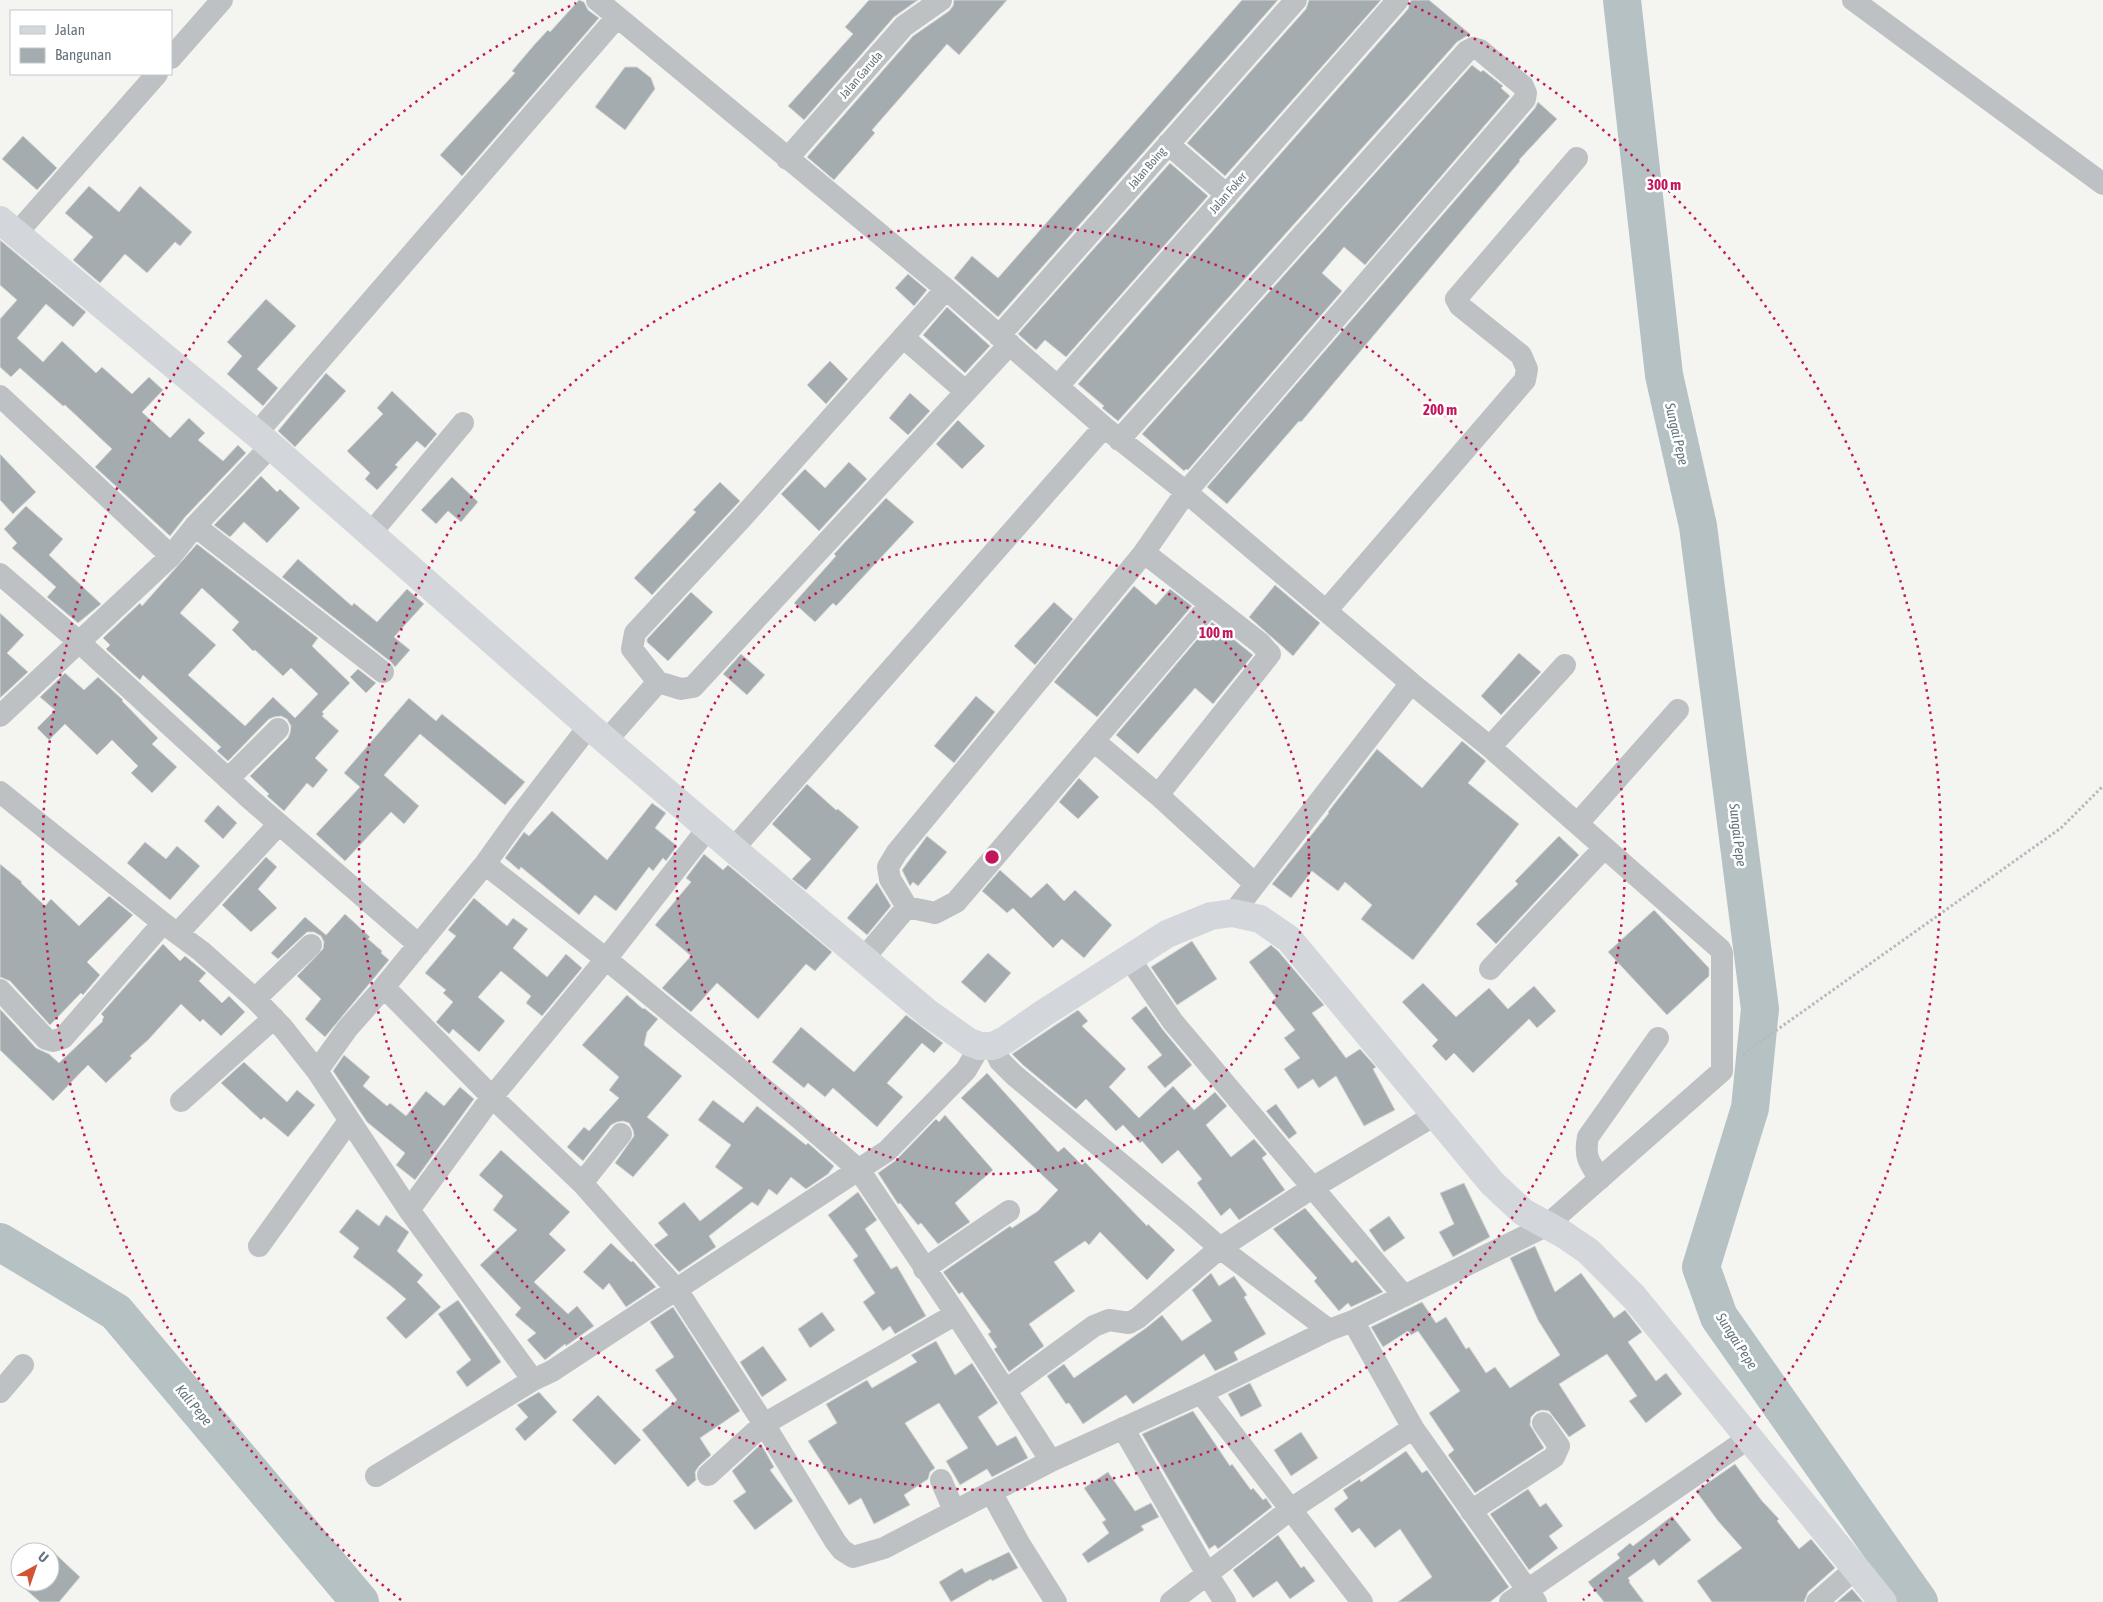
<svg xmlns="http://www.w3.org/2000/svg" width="2103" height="1602" viewBox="0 0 2103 1602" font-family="'Asap Condensed',sans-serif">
  <rect width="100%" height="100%" fill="#f4f4f0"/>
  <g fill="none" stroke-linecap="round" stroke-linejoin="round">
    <!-- river -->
    <path stroke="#b6c1c4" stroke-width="38" d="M1622,0L1664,375L1698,526L1760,1009L1750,1108L1701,1267L1719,1317L1919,1602
      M0,1242L116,1312L360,1602"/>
  </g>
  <!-- building -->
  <path fill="#a4acb0" stroke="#d5d5d3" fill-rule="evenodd" d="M579,0L584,2L588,10L599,18L462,176L440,155L515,73L512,71L535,44L548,30L550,32Z
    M869,0H918L894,17L804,120L788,106L853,34L845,27Z
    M954,0H1007L959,55L947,44L872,130L875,133L834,180L807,157L913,36L949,11L953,6Z
    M1242,0H1278L998,317L954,278L972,256L998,278Z
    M1309,0H1381L1225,176L1187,143L1306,9Z
    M1411,0H1429L1470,34L1457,42L1118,421L1102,408L1104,406L1078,384L1408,9Z
    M1472,65L1481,72L1483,70L1503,86L1501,88L1510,96L1365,265L1344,247L1322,273L1342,291L1188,470L1186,469L1184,471L1142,434Z
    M625,67H637L651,78L655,89L625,130L595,107Z
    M1538,102L1557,119L1519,160L1520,161L1301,422L1299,421L1227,504L1207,487L1535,108Z
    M23,136L57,168L37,190L2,159Z
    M1170,163L1208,196L1066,357L1045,340L1036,350L1018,334Z
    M89,186L119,212L140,186L192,232L180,246L175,242L147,273L125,254L100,283L73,260L93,237L65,213Z
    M0,240L86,312L73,327L46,304L17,338L43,362L62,341L96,373L102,367L132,394L149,377L163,390L142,412L170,438L189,418L205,433L198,440L223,461L238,445L246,453L185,517L170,536L95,467L112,449L65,405L63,406L20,368L11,377L0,367V319L17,300L0,285Z
    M908,274L927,290L914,306L895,288Z
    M266,299L296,326L257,369L278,388L263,406L227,374L242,356L227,342Z
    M947,307L990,346L965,373L923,335Z
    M830,361L848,379L826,404L807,385Z
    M326,373L346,391L295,447L278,431Z
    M392,391L437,434L425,448L417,441L395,465L398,467L377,490L365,479L370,473L347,451L383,414L377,408Z
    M910,393L930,411L908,435L889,418Z
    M958,420L985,446L962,469L936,444Z
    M0,454L36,492L13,514L0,500Z
    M849,462L867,479L819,531L781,494L805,469L825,488Z
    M261,476L277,492L280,489L300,508L267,543L244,522L230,537L214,525Z
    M452,477L478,502L461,522L448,511L436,524L421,510Z
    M720,482L740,501L652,595L634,578L696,512L693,510Z
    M886,498L914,522L836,606L833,603L815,622L794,603L836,556L834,554Z
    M26,506L63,539L49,555L101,604L78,623L47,597L56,587L12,548L17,543L4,529Z
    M197,544L318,638L312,646L350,683L322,712L324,714L322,716L339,731L315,758L328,770L313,788L307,783L284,811L267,796L269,794L250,776L288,738L290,733L291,726L287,719L281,716L274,717L269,719L228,761L217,751L221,747L143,675L140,680L106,649L110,645L103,638L140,603L142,606ZM202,588L239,622L232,630L253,651L255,650L283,676L291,668L318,694L295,718L273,697L245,726L188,675L216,645L180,613Z
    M298,559L352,606L354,603L377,622L407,589L424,604L394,637L410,650L395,667L391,662L282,577Z
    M1275,585L1320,623L1293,656L1249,617Z
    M1134,586L1156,605L1170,589L1192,606L1097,717L1054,682Z
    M691,592L713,612L668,661L647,642V639Z
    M1054,602L1073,619L1035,665L1014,646Z
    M0,613L24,635L7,653L28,672L0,698Z
    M1212,622L1253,655L1213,704L1195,688L1138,754L1116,735Z
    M1519,653L1541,672L1501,715L1481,696Z
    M741,654L765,675L747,695L723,674Z
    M358,669L376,683L366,693L350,677Z
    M65,673L84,690L98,677L123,700L122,701L158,738L152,744L177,767L152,793L131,773L138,766L112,740L97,755L65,724L49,740L37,728L55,710L40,697Z
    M976,696L995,712L954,763L934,746Z
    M409,698L436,721L442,714L525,782L505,805L420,734L384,775L419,806L404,824L391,812L345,861L316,834L360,787L344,773Z
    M1462,741L1486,761L1468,783L1519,824L1413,960L1361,919L1372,905L1345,882L1338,891L1312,871L1291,898L1272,884L1329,813L1328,812L1377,749L1422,788Z
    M1079,778L1099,797L1078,819L1059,802Z
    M807,784L836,810L838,809L859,827L806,890L792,879L811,859L772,824Z
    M652,803L666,813L655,828L677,846L666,861L663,858L653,871L649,867L616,911L595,895L579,915L521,867L519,870L505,858L524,832L529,836L552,811L607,860Z
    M218,805L237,823L223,839L204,821Z
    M927,836L947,852L918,886L913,882L910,886L902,870Z
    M1559,836L1579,855L1496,944L1476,924L1518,884L1515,881Z
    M145,842L166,859L177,846L200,866L170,900L127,863Z
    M704,854L723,870L728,865L832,952L815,971L806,964L758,1019L717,983L691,1012L662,988L691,956L655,925L691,882L686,878Z
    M266,857L277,867L258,889L277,908L251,932L222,905Z
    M0,864L22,882L21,883L45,906L51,899L79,926L109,896L133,915L87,962L100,975L83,995L81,993L50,1025L10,981L0,977Z
    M1000,870L1031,898L1047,883L1064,901L1075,890L1112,925L1084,958L1062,939L1053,948L1013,908L1007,913L982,891Z
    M877,883L891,906L867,935L847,918Z
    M474,898L507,926L513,918L528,929L513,948L547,977L566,954L582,968L542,1016L526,1003L531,996L501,971L478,997L505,1021L479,1052L453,1029L449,1034L436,1022L453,1002L443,993L446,990L425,973L456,936L448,930Z
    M1654,910L1709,968V976L1667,1015L1608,952Z
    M345,914L370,937L368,939L382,951L381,953L389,960L325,1037L305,1019L321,999L297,976L323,949L324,942L321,936L314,932H307L278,959L271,953L305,917L326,935Z
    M1192,941L1217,979L1177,1005L1151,967Z
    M163,944L180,961L185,956L206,973L199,981L222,1003L229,996L245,1012L221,1036L203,1019L200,1022L181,1004L148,1040L130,1056L132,1058L106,1083L88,1065L53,1101L0,1050V1009L36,1048L49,1054L59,1063L103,1021L102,1020L104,1017L101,1014Z
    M1271,945L1278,951L1324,1005L1312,1013L1346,1058L1360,1049L1376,1067L1373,1069L1395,1110L1364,1126L1336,1076L1319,1088L1313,1079L1298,1089L1284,1069L1300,1058L1284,1038L1295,1030L1272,1001L1276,998L1249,962Z
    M988,953L1011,973L985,1003L961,982Z
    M1423,983L1456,1017L1489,988L1508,1009L1534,986L1556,1011L1537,1028L1529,1019L1473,1073L1454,1053L1446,1061L1432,1046L1438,1040L1402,1002Z
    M627,995L643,1009L644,1008L658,1019L647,1032L644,1045L682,1076L647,1117L669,1135L633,1177L615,1163L634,1136L633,1130L629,1123L623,1121L617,1122L611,1125L583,1161L567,1147L584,1127L589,1131L619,1098L609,1090L619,1077L582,1045Z
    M1146,1006L1163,1030L1192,1065L1165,1088L1147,1067L1162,1055L1131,1018Z
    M1078,1010L1088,1021L1082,1026L1126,1069L1109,1087L1139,1118L1173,1086L1194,1110L1215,1092L1227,1106L1206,1125L1231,1157L1254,1139L1267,1154L1262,1158L1285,1190L1239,1220L1230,1208L1221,1216L1197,1183L1202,1179L1178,1150L1162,1164L1142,1141L1140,1143L1123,1125L1116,1131L1086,1099L1076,1109L1023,1065L1012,1054Z
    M906,1015L943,1043L934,1053L922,1043L887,1083L903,1097L877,1127L833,1088L825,1097L808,1083L804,1088L772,1062L801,1027L854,1072Z
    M344,1055L370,1077L363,1086L387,1106L390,1103L406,1116L426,1091L444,1106L460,1087L474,1099L415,1180L396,1165L405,1153L367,1122L333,1071Z
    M244,1062L287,1102L297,1090L315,1105L288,1137L264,1117L261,1120L221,1083Z
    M987,1073L1058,1152L1064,1147L1082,1165L1085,1162L1147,1226L1148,1224L1175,1250L1147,1280L1100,1232L1089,1245L1085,1241L1054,1262L1075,1291L1029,1324L1044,1346L1009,1372L994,1349L997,1347L988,1334L991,1332L962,1292L959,1294L943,1272L1010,1226L1012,1228L1038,1211L1058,1190L961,1098Z
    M713,1100L743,1123L757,1106L806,1145L808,1143L834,1166L828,1174L806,1189L791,1177L777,1195L769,1189L758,1206L752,1202L709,1236L716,1247L679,1272L654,1245L668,1235L658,1223L684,1202L700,1221L743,1188L715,1167L731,1145L698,1120Z
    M1276,1104L1297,1133L1289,1139L1266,1111Z
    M945,1115L993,1170L955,1203L970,1222L938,1244L921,1223L918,1225L900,1203L898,1204L878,1173L896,1160L936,1119L939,1122Z
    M501,1150L570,1212L549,1234L566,1250L534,1282L568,1314L577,1306L594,1326L566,1346L565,1344L545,1360L527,1340L536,1333L515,1315L521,1308L480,1265L517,1230L493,1210L503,1196L479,1175Z
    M1464,1183L1490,1237L1453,1257L1439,1232L1454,1224L1440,1193Z
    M858,1192L877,1220L865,1229L891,1269L897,1266L926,1316L895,1334L890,1326L883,1331L863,1302L875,1293L853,1260L858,1256L828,1215Z
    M1305,1208L1352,1263L1356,1260L1383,1292L1351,1307L1348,1303L1339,1311L1314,1281L1317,1278L1273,1229Z
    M357,1209L379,1226L386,1215L409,1232L397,1251L423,1275L417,1282L441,1307L406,1339L386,1318L406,1299L391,1286L353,1257L359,1248L339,1232Z
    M1389,1216L1405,1238L1384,1252L1369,1230Z
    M611,1243L631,1262L633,1261L656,1287L626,1307L609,1283L603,1290L583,1272Z
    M1535,1246L1555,1292L1581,1273L1614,1318L1625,1310L1642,1332L1628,1342L1656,1381L1666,1373L1682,1394L1646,1423L1629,1401L1637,1396L1607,1354L1559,1384L1586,1426L1569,1437L1549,1411L1542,1410L1536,1412L1531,1417L1530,1425L1544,1448L1475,1493L1448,1455L1454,1450L1429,1413L1460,1391L1418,1331L1411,1335L1408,1331L1383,1347L1371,1327L1422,1302L1436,1323L1446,1317L1466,1349L1469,1347L1486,1373L1495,1367L1510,1388L1560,1355L1538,1320L1510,1258Z
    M1211,1273L1219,1286L1234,1276L1247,1295L1244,1297L1266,1334L1234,1352L1238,1360L1215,1371L1204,1354L1133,1404L1126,1395L1083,1424L1069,1403L1066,1404L1047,1376L1064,1364L1074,1378L1146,1328L1162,1315L1182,1341L1212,1321L1192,1290Z
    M458,1300L501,1362L467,1387L456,1372L471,1360L438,1314Z
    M673,1307L740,1411L700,1438L711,1455L699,1466L695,1472L696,1480L688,1487L642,1430L677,1400L655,1370L674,1357L650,1322Z
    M822,1312L835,1330L810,1348L798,1329Z
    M936,1341L955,1375L972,1363L998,1403L978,1417L997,1446L1016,1436L1028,1458L992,1477L987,1469L960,1485L946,1461L968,1448L939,1403L905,1423L935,1468L930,1472L928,1479L904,1495L910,1505L874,1524L861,1498L849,1505L808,1441L837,1423L826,1404L867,1380L872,1388L917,1362L911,1355Z
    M763,1346L787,1380L762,1397L740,1362Z
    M1250,1383L1262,1406L1241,1417L1228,1394Z
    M539,1392L557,1412L525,1441L515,1429L528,1417L517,1405Z
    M598,1395L641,1440L615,1465L572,1420Z
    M1193,1411L1230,1466L1232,1464L1251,1490L1253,1488L1263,1500L1266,1498L1272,1507L1218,1549L1215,1545L1209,1549L1142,1434Z
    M1301,1432L1318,1458L1291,1476L1274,1450Z
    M761,1444L774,1467L770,1470L793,1501L755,1530L733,1501L746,1492L732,1471Z
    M1406,1451L1422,1473L1427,1470L1509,1587L1490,1602H1398L1432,1577L1400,1529L1375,1548L1359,1528L1352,1533L1334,1509L1348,1498L1343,1490L1360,1479L1361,1482Z
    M1735,1464L1762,1501L1779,1519L1777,1521L1799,1549L1811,1539L1835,1568L1808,1592L1804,1602H1712L1697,1581L1742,1548L1718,1521L1696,1491Z
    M1108,1472L1135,1511L1151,1503L1159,1517L1141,1526L1144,1530L1088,1563L1082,1554L1109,1533L1102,1522L1106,1520L1084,1488Z
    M1528,1489L1540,1507L1546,1503L1563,1526L1549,1536L1558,1548L1529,1570L1490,1514Z
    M1672,1516L1691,1540L1659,1566L1654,1559L1628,1578L1630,1581L1629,1582L1644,1602H1604L1588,1582L1620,1558L1617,1554L1630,1543L1633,1546Z
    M1278,1535L1301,1568L1304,1566L1315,1581L1290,1599L1277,1581L1253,1598L1233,1570Z
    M46,1545L80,1577L59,1602H40L14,1579L20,1572V1582H50V1552H39Z
    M1009,1552L1018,1568L992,1581L991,1579L951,1602L939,1582L962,1568L965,1573Z
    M1852,1589L1863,1602H1837Z"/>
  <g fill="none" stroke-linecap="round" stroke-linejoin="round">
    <!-- path -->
    <path stroke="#b7babc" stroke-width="3" stroke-dasharray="2.5 2.5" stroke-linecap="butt" d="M1743,1054L2061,828L2103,786"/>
    <!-- minor -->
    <path stroke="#bdc1c4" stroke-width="22" d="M1853,0L2103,184
      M171,58L222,0
      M1168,144L1227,195
      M787,159L904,26L941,0
      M16,234L157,74
      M999,336L1296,0
      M903,337L965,391
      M1058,386L1398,0
      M0,396L171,556
      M256,434L617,17
      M1119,440L1467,51L1473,48L1480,50L1523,86L1526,93L1525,99L1186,492L1143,554
      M195,526L383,672
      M371,533L463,423
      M0,574L78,641L249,798L419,945
      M1326,611L1525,380L1527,369L1521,355L1460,306L1456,299L1577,158
      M658,682L632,649L635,633L741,519L946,289
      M0,716L171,556L195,526L271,446
      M606,741L658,682L681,689L693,687L1010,344
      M1094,741L1158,795L1255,884
      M1490,747L1565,665
      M228,779L278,729
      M0,792L163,923L201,951L255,999L283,1028L317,1071L409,1210L533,1380L552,1371L887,1151L966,1070L980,1046
      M1578,823L1678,710
      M733,849L1104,427
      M485,864L606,959L708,828
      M907,907L890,879L888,867L897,852L1143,554L1151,558L1260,643L1270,654L1158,795
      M1233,913L1411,683
      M178,933L279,824
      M864,958L907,907L935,913L956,902L1210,605
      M1129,958L1173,1022L1404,1296
      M1490,969L1604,848
      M384,987L492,1097L582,1183L677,1290L764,1424L835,1541L842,1550L853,1557L884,1548L1051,1461L1201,1393L1329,1330L1353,1321L1546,1226L1722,1071V953L1720,949L1490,747L1411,683L1186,492L1104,427L946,289L597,0
      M0,990L46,1039L53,1041L63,1038L163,923
      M255,999L311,945
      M993,1046L1000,1061L1014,1075L1186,1218L1220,1248L1329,1330
      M317,1071L347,1029L384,987L485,864L518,818L589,726
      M181,1101L274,1018
      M1600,1179C1589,1162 1584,1157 1588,1137L1658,1038
      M582,1183L621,1134
      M409,1210L492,1097L606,959L799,1118L859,1170L956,1314L1051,1461
      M259,1246L349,1121
      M924,1269L1009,1211
      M1353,1321L1413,1428L1536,1602
      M1006,1390L1094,1326L1109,1320L1129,1323L1138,1318L1220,1248L1312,1188L1435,1115
      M0,1392L23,1365
      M1201,1393L1362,1602
      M1123,1428L1207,1574L1171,1602
      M708,1475L764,1424L956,1314
      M376,1476L533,1380
      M941,1480L954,1511
      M991,1492L1019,1543L1056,1602
      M1471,1511L1554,1457L1559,1446L1543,1423
      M1225,1602L1207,1574L1291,1509L1413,1428
      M1510,1602L1749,1438
      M1817,1602L1856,1568"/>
    <!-- major -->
    <path stroke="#d3d7db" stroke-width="28" d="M0,220L271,446L589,726L733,849L928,1013L969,1042L980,1046H993L1005,1040L1044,1013L1167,934L1211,916L1233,913L1260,919L1289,939L1492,1183L1523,1212L1563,1234L1588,1251L1634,1297L1883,1602"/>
  </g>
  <!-- distance rings -->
  <g fill="none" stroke="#c2185b" stroke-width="2.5" stroke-dasharray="2.5 5">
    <circle cx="992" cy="857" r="317"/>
    <circle cx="992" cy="857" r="633"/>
    <path d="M401 1600A950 950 0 0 1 576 3M1408 3A950 950 0 0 1 1583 1600"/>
  </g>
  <g text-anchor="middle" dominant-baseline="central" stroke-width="5" stroke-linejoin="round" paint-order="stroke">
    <!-- street labels -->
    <g font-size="12" fill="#66747e" stroke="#fff">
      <text transform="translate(861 75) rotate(-49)">Jalan Garuda</text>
      <text transform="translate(1147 168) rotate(-49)">Jalan Boing</text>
      <text transform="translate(1228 193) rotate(-49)">Jalan Foker</text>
    </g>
    <!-- water labels -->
    <g font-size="14" font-style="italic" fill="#62757b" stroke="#fff">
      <text transform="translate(1677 434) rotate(77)">Sungai Pepe</text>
      <text transform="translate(1738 835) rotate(83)">Sungai Pepe</text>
      <text transform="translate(1737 1341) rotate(57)">Sungai Pepe</text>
      <text transform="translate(194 1405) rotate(50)">Kali Pepe</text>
    </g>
  </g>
  <circle cx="992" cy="857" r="8" fill="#c2185b" stroke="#fff" stroke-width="2.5"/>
  <g font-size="15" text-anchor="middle" font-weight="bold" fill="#c2185b" stroke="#fff" stroke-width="5" stroke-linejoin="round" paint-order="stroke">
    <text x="1664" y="190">300 m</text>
    <text x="1440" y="415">200 m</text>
    <text x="1216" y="638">100 m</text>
  </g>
  <!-- legend -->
  <rect x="10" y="10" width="162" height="65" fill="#ffffff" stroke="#c2c7cb"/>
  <rect x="20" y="26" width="25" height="8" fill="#d3d7db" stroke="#c2c7cb"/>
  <text x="55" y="35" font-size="15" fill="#66747e">Jalan</text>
  <rect x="20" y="48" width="25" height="15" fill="#a4acb0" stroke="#c2c7cb"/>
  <text x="55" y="60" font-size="15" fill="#66747e">Bangunan</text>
  <!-- north arrow -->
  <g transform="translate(35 1567) rotate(40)"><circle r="24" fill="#ffffff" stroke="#c2c7cb"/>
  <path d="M0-4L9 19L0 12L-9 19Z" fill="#d05534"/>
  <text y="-8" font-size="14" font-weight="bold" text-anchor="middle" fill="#66747e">U</text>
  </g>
</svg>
